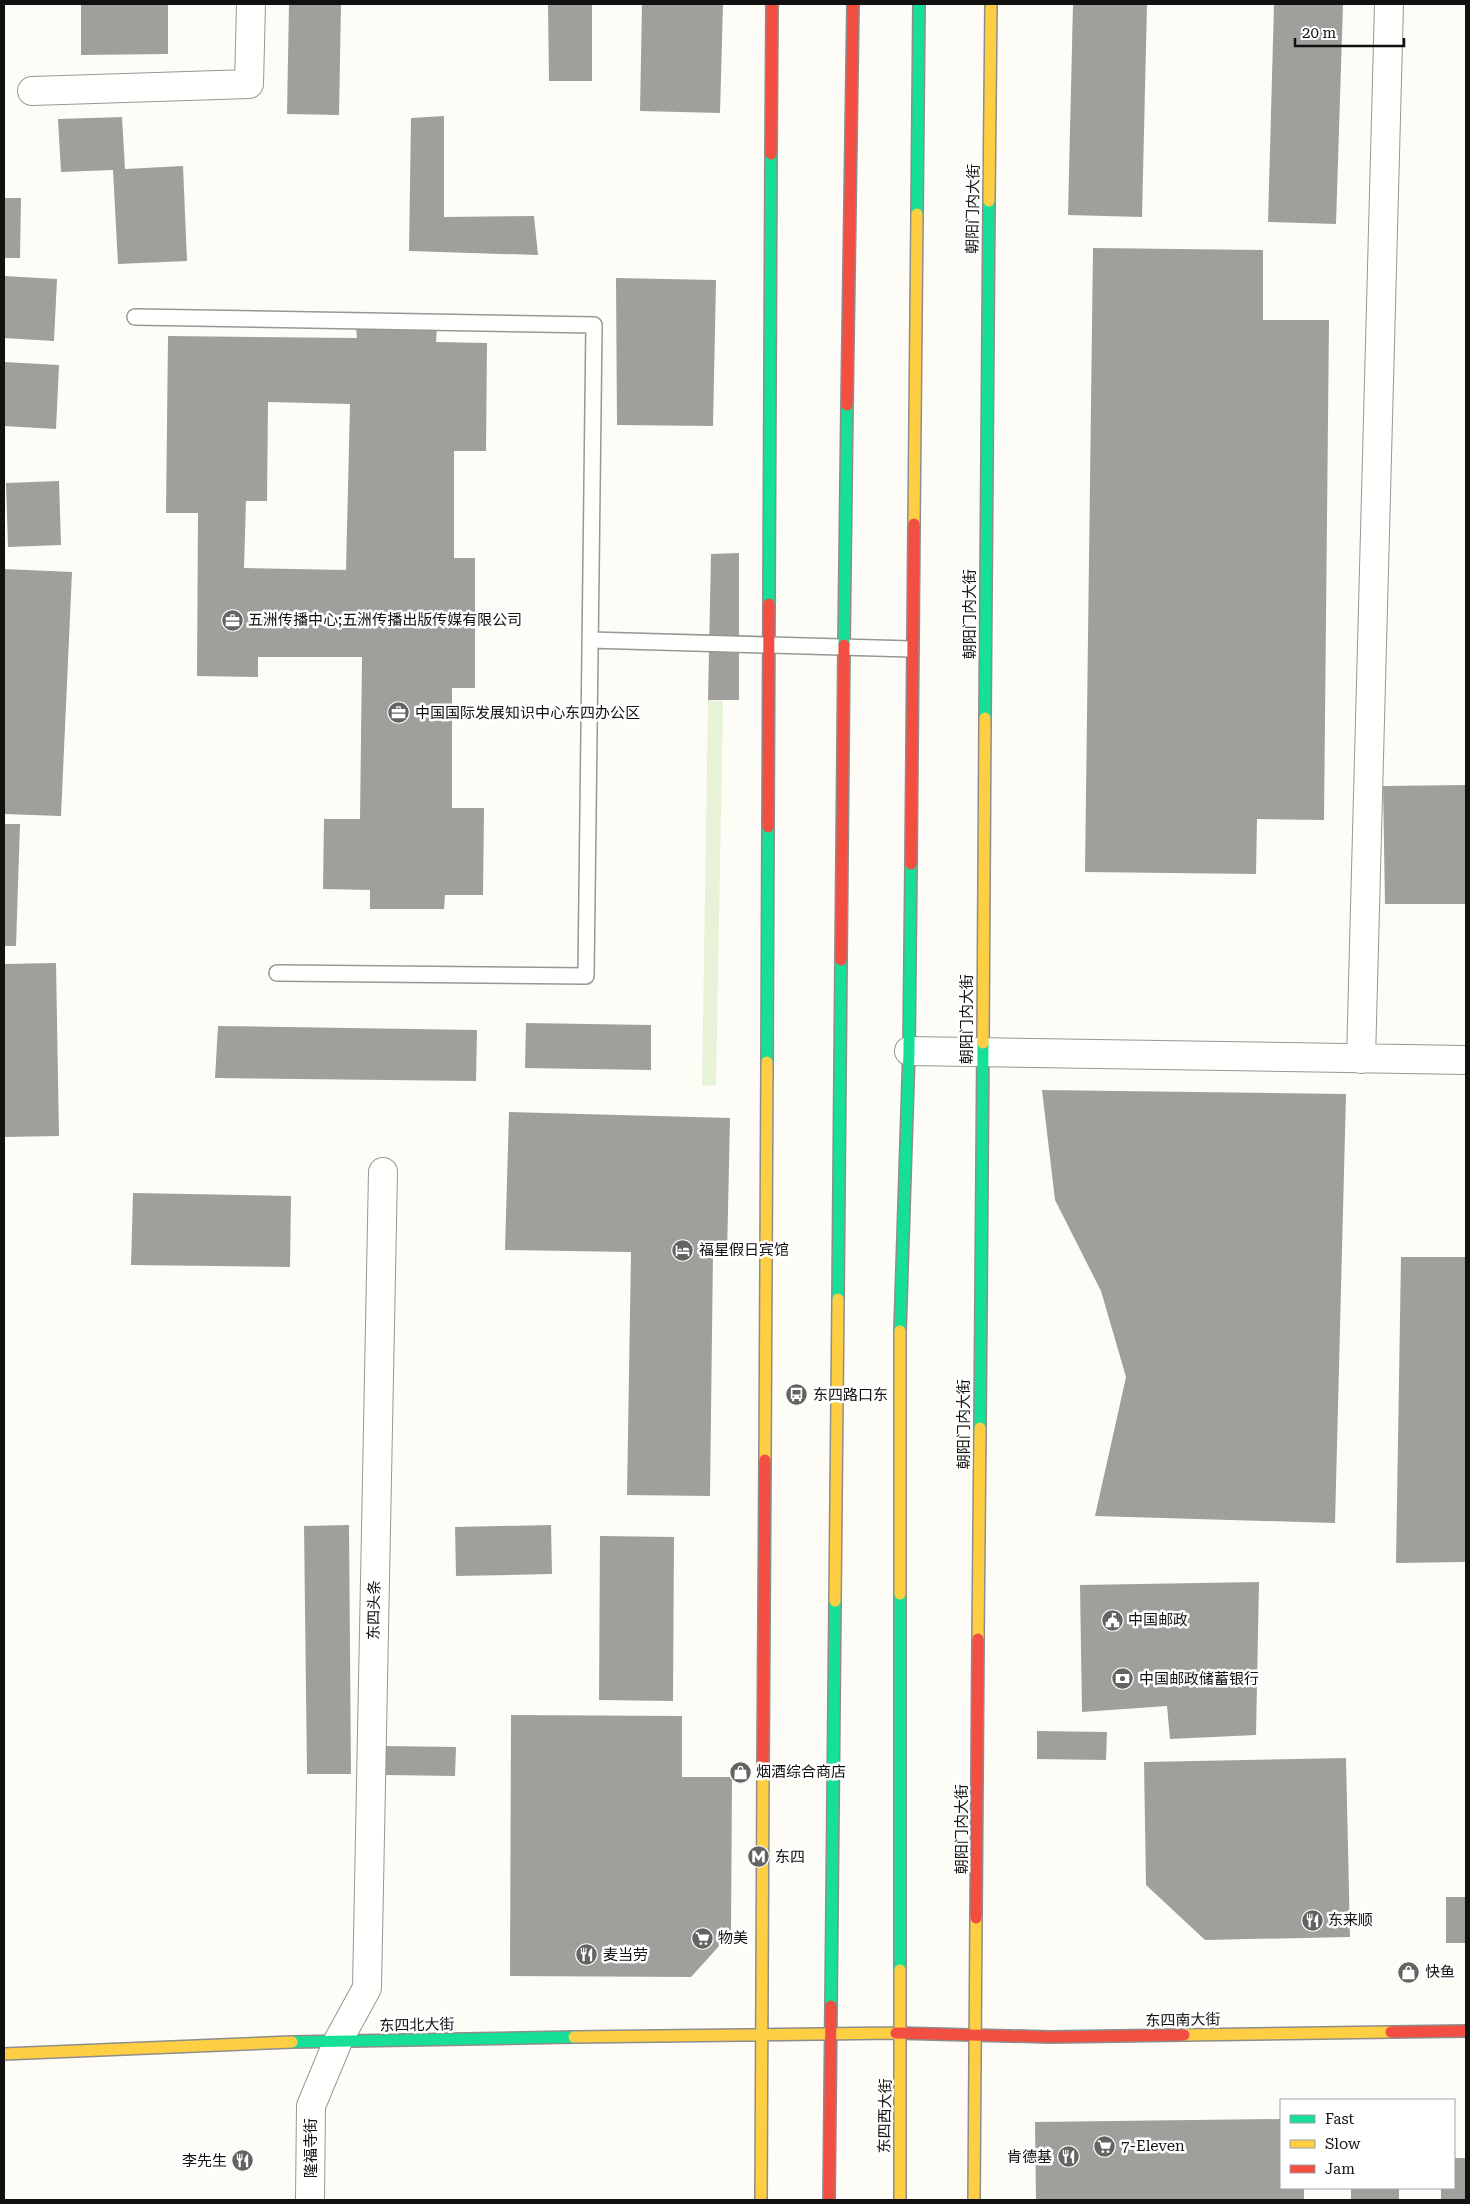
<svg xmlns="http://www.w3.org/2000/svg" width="1470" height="2204" viewBox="0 0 1470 2204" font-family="'Roboto Serif','Noto Sans SC',serif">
  <rect width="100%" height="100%" fill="#fdfcf7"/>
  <!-- green -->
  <path fill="#e7f3d7" d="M708,700L723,701L716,1085L702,1086Z"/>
  <!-- building -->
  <path fill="#a19f9c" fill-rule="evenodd" d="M81,4H168V54L81,55Z
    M289,4H341L339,115L287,114Z
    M548,4H592V81H549Z
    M642,4H723L720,113L640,111Z
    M1073,4H1147L1142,217L1068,215Z
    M1274,4H1343L1336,224L1268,222Z
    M444,116V217L534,216L538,255L409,251L411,118Z
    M122,117L125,169L183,166L187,261L118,264L113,170L61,172L58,119Z
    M4,198H21L20,258H4Z
    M1093,248L1263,250V320H1329L1324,820L1257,819L1256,874L1085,872Z
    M4,276L57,279L54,341L4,338Z
    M616,278L716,280L713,426L617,425Z
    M356,326H437L436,342L487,343L486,451H454V558H475V688H452V808H484L483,895H445L444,909H370V890L323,889L324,819H360L362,657H258V677L197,676L198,513H166L168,336L357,338ZM268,402L350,404L346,570L244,568L246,501H267Z
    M4,362L59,365L56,429L4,426Z
    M59,481L61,545L8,547L6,483Z
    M739,553V700H708L711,554Z
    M4,569L72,572L61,816L4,814Z
    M1466,785V904H1385L1383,786Z
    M4,824H20L16,946H4Z
    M56,963L59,1136L4,1137V964Z
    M526,1023L651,1025V1070L525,1068Z
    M218,1026L477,1030L476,1081L215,1078Z
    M1042,1090L1346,1094L1335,1523L1095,1516L1126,1377L1101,1291L1055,1200Z
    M509,1112L730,1118L727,1256L713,1253L710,1496L627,1495L631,1252L505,1250Z
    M133,1193L291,1196L290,1267L131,1265Z
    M1401,1257H1466L1465,1562L1396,1563Z
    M349,1525L351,1774H307L304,1526Z
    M551,1525L552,1574L456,1576L455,1527Z
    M600,1536L674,1537L673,1701L599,1700Z
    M1259,1582L1256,1735L1170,1739L1167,1706L1082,1712L1080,1585Z
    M511,1715L682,1716V1777H732L731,1933L691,1977L510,1976Z
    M1037,1731L1107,1732L1106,1760L1037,1759Z
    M386,1746L456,1747L455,1776L386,1775Z
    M1346,1758L1350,1937L1205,1940L1146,1885L1144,1762Z
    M1446,1897H1466V1943H1446Z
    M1281,2119V2188H1304V2200H1036L1035,2122Z
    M1454,2158H1466V2200H1441V2188H1454Z
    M1351,2188H1399V2200H1351Z"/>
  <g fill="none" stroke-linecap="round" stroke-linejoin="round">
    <defs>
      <path id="lane" d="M135,317L594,325L586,976L277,973
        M590,640L911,649"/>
      <path id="street" d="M32,91L249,84L251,4
        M909,1051L1466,1060
        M1361,1059L1389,4
        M310,2200L311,2106L338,2041L367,1988L383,1172"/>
      <path id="fast" d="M917,214L919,4
        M769,604L771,154
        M844,645L847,405
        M985,718L989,201
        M767,1062L768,827
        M838,1299L841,960
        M900,1331L909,1051L911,864
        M980,1428L983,1043
        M900,1594V1970
        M831,2006L835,1601
        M292,2042L574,2037"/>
      <path id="slow" d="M989,201L991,4
        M914,524L917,214
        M983,1043L985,718
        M900,1331V1594
        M765,1460L767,1062
        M835,1601L838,1299
        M978,1639L980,1428
        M900,1970V2200
        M1184,2035L1391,2032
        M574,2037L896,2033
        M4,2054L292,2042
        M761,2200L763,1769
        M974,2200L976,1918"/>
      <path id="jam" d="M771,154L772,4
        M847,405L853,4
        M768,827L769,604
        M911,864L914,524
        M841,960L844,645
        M763,1769L765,1460
        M976,1918L978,1639
        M1391,2032L1466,2031
        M896,2033L1050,2037L1184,2035
        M829,2200L831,2006"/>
    </defs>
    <!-- lane casing -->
    <use href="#lane" stroke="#979795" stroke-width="18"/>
    <!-- street casing -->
    <use href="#street" stroke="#979795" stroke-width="30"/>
    <!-- fast casing -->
    <use href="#fast" stroke="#8e8d8b" stroke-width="14"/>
    <!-- slow casing -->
    <use href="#slow" stroke="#8e8d8b" stroke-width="14"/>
    <!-- jam casing -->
    <use href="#jam" stroke="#8e8d8b" stroke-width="14"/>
    <!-- lane -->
    <use href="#lane" stroke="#fffffe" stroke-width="15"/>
    <!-- street -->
    <use href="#street" stroke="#fffffe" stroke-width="28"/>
    <!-- fast -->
    <use href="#fast" stroke="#16e098" stroke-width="11"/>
    <!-- slow -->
    <use href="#slow" stroke="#ffcf43" stroke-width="11"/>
    <!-- jam -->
    <use href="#jam" stroke="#f24e42" stroke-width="11"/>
  </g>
  <!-- icons -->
  <defs>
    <symbol id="office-disc" viewBox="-11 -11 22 22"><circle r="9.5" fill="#646362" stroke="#fff"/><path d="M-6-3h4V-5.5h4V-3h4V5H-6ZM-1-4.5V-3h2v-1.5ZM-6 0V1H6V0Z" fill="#fff"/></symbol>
    <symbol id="hotel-disc" viewBox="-11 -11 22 22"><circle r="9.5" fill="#646362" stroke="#fff"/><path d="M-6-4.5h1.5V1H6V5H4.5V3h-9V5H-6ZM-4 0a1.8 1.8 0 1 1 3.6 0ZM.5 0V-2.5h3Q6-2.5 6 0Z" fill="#fff"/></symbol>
    <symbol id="bus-disc" viewBox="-11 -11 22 22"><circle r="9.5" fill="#646362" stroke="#fff"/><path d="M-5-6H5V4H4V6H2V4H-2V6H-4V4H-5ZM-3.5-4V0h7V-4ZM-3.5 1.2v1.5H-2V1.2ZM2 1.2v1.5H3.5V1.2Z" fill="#fff"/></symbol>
    <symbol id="civic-disc" viewBox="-11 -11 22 22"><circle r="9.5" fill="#646362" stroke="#fff"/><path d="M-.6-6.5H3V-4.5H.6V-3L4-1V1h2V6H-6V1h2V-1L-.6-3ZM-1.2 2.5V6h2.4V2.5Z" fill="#fff"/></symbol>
    <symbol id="bank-disc" viewBox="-11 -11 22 22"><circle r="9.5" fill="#646362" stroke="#fff"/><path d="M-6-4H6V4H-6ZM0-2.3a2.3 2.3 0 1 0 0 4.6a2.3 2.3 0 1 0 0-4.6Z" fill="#fff"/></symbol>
    <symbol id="shop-disc" viewBox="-11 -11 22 22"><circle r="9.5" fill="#646362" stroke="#fff"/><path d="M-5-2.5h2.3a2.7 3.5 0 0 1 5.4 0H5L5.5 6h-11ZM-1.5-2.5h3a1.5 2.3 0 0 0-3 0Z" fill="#fff"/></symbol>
    <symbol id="metro-disc" viewBox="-11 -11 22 22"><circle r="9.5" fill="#646362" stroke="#fff"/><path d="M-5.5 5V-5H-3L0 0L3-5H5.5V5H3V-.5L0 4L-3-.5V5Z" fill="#fff"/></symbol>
    <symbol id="restaurant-disc" viewBox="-11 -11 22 22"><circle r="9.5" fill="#646362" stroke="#fff"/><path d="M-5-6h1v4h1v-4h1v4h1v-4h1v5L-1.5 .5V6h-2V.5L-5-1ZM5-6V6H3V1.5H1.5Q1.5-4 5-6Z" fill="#fff"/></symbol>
    <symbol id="supermarket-disc" viewBox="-11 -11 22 22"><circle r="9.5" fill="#646362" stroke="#fff"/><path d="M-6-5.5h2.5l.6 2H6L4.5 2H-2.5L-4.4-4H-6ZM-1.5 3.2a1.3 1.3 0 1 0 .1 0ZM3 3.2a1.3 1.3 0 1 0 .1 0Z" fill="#fff"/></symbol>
  </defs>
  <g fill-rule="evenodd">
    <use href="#office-disc" x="220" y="608" width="25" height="25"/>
    <use href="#office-disc" x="386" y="700" width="25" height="25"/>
    <use href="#hotel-disc" x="670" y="1238" width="25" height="25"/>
    <use href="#bus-disc" x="784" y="1382" width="25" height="25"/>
    <use href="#civic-disc" x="1100" y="1608" width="25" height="25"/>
    <use href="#bank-disc" x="1110" y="1666" width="25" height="25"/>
    <use href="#shop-disc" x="728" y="1760" width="25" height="25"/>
    <use href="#metro-disc" x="746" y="1844" width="25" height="25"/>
    <use href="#restaurant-disc" x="1300" y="1908" width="25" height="25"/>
    <use href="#supermarket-disc" x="690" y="1926" width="25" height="25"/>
    <use href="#restaurant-disc" x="574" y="1942" width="25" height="25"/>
    <use href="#shop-disc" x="1396" y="1960" width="25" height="25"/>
    <use href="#supermarket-disc" x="1092" y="2134" width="25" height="25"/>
    <use href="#restaurant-disc" x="1056" y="2144" width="25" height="25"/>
    <use href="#restaurant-disc" x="230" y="2148" width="25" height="25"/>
  </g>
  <g text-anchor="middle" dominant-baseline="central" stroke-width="5" stroke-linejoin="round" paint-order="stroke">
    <!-- street labels -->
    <g font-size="15" fill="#111" stroke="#fff">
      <text transform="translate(973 209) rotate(-89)">朝阳门内大街</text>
      <text transform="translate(970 614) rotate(-90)">朝阳门内大街</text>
      <text transform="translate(967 1019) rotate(-90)">朝阳门内大街</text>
      <text transform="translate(964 1424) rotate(-90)">朝阳门内大街</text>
      <text transform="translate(374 1610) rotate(-89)">东四头条</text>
      <text transform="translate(962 1829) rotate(-90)">朝阳门内大街</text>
      <text transform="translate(1183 2020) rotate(-1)">东四南大街</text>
      <text transform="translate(417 2025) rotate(-1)">东四北大街</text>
      <text transform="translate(885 2116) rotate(-89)">东四西大街</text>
      <text transform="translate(311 2148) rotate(-90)">隆福寺街</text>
    </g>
    <!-- poi labels -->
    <g font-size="15" fill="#111" stroke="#fff" text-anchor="start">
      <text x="248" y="620">五洲传播中心;五洲传播出版传媒有限公司</text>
      <text x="415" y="713">中国国际发展知识中心东四办公区</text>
      <text x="699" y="1250">福星假日宾馆</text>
      <text x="813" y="1395">东四路口东</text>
      <text x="1128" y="1620">中国邮政</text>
      <text x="1139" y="1679">中国邮政储蓄银行</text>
      <text x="756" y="1772">烟酒综合商店</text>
      <text x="775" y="1857">东四</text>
      <text x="1328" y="1920">东来顺</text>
      <text x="718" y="1938">物美</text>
      <text x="603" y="1955">麦当劳</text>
      <text x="1425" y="1972">快鱼</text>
      <text x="1121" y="2146">7-Eleven</text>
      <text x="1052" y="2157" text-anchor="end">肯德基</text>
      <text x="227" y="2161" text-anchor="end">李先生</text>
    </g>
  </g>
  <!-- border -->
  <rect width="1470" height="2204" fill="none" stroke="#111111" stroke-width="10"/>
  <!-- legend -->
  <rect x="1280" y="2099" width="175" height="90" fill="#ffffff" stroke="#a0a0a0"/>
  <rect x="1290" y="2115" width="25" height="8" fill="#16e098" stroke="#a0a0a0"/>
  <text x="1325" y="2124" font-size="15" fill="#111111">Fast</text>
  <rect x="1290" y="2140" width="25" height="8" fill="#ffcf43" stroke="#a0a0a0"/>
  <text x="1325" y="2149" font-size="15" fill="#111111">Slow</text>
  <rect x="1290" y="2165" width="25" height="8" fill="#f24e42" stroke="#a0a0a0"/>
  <text x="1325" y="2174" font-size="15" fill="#111111">Jam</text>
  <!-- scale -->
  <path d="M1295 38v8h109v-8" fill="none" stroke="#111111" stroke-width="2.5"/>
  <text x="1302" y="38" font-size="15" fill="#111111" stroke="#ffffff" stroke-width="4" paint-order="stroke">20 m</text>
</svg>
